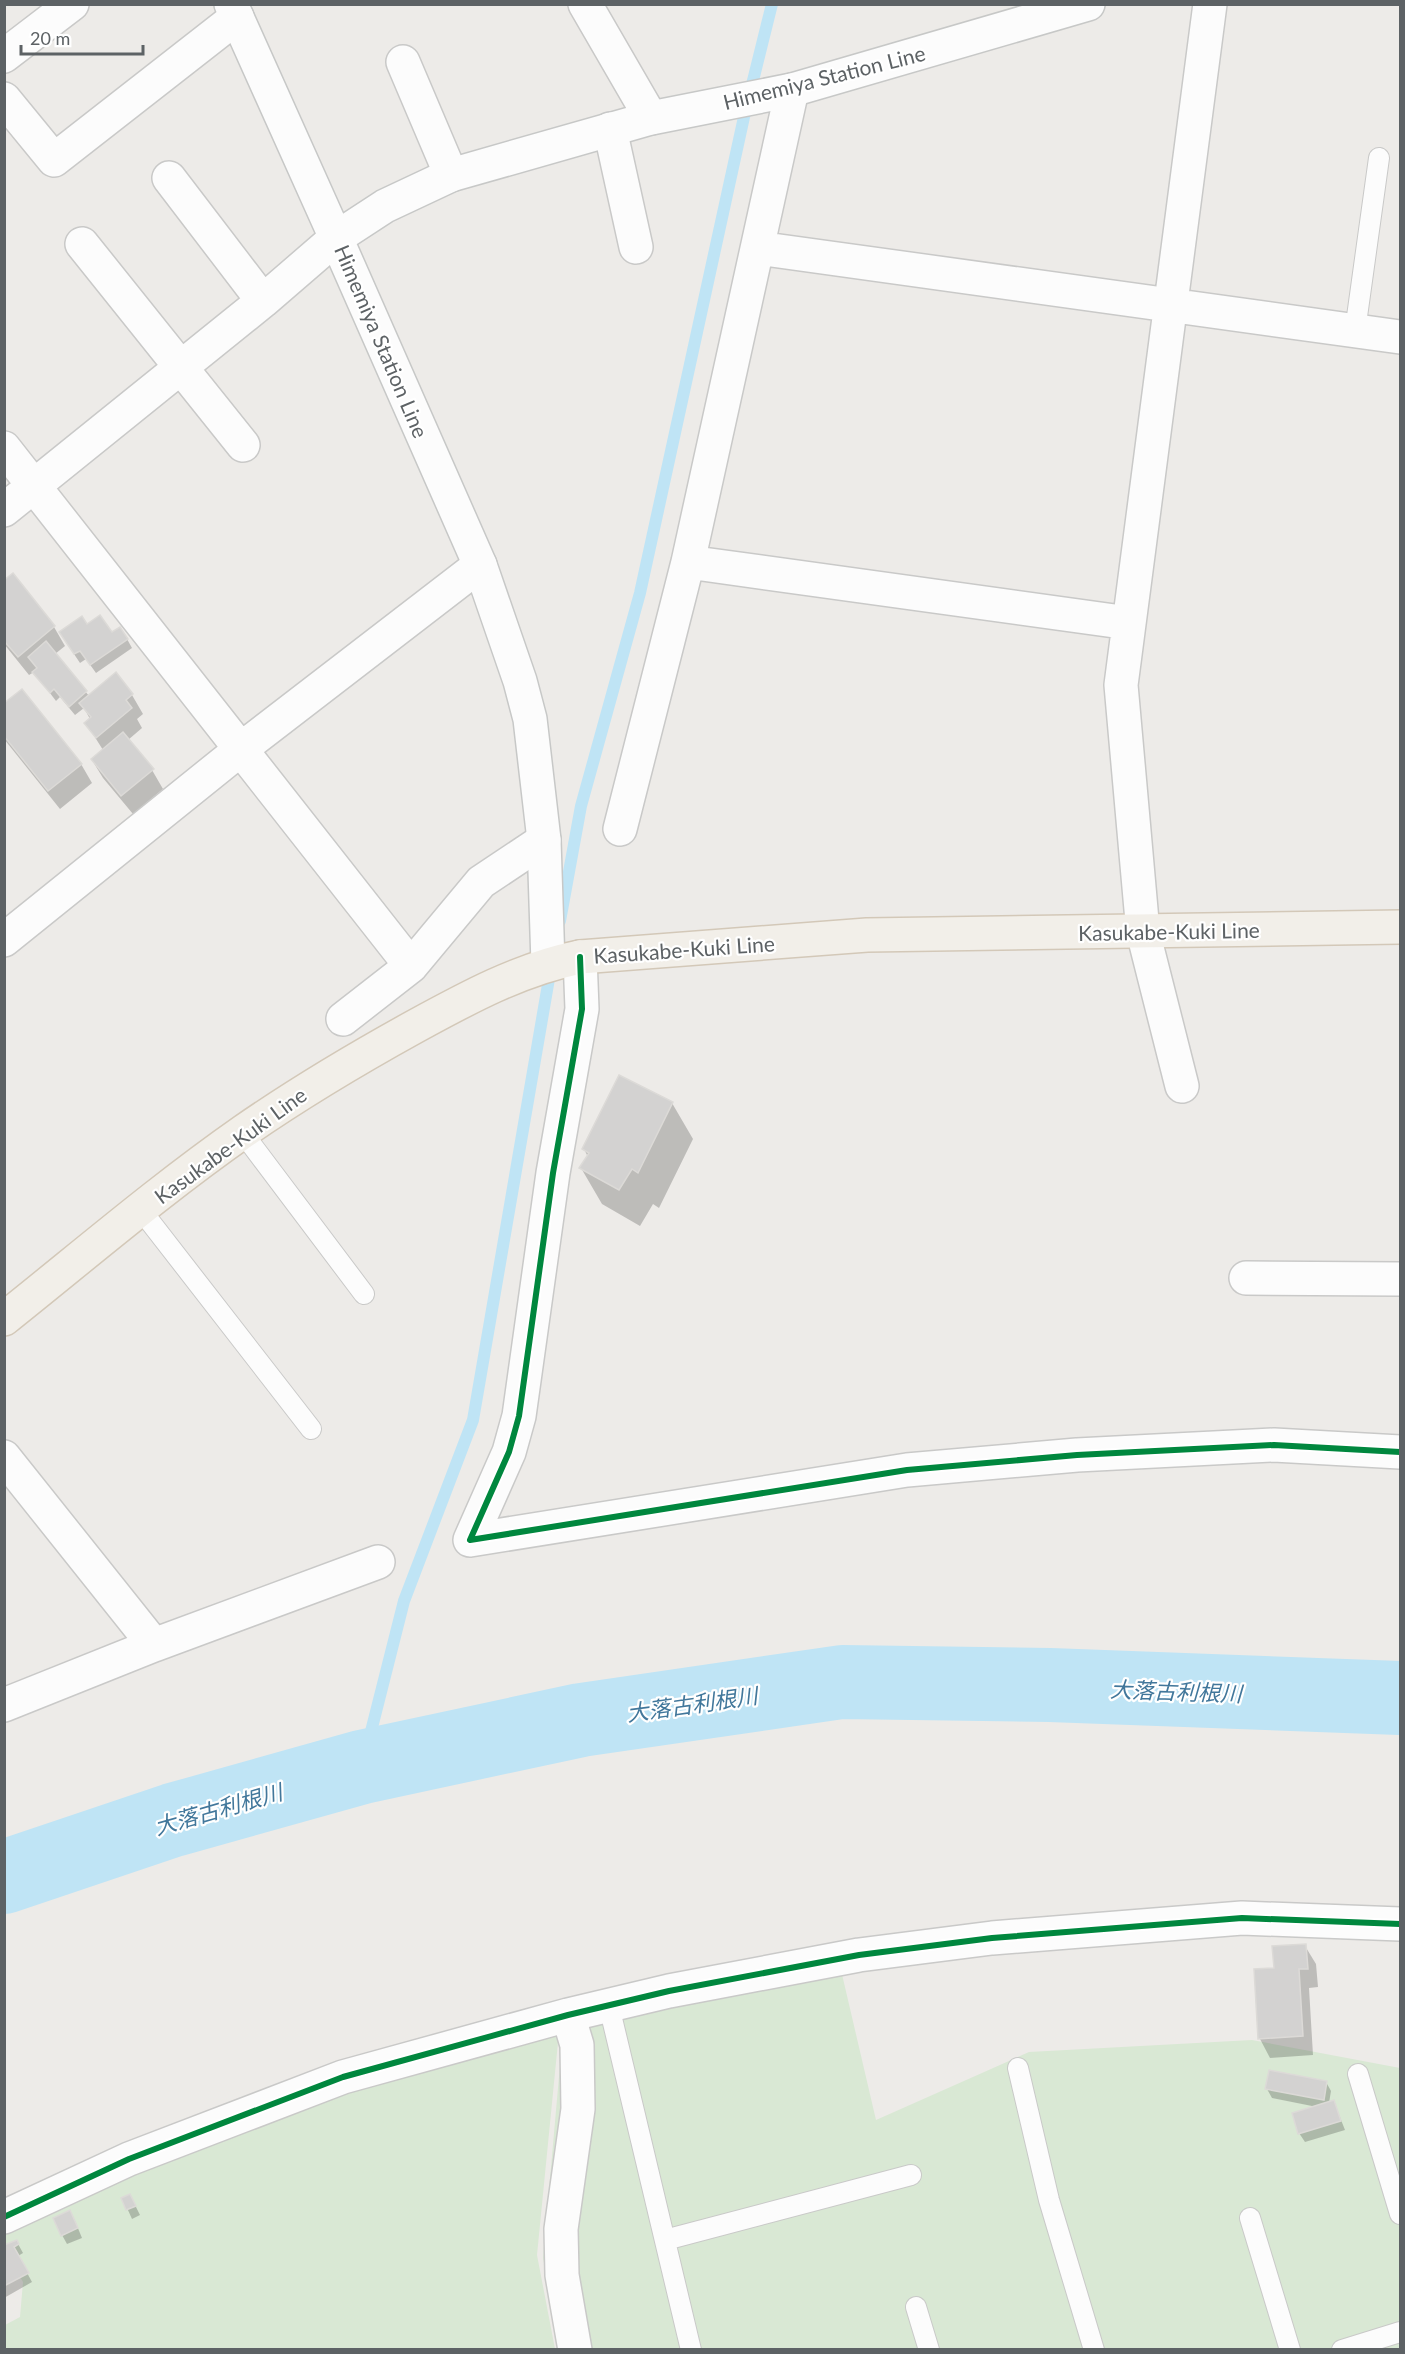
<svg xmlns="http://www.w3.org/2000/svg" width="1405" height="2354" viewBox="0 0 1405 2354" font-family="Lato,'Noto Sans JP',sans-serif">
  <rect width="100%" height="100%" fill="#edebe8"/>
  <!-- green -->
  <path fill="#d9e8d4" d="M841,1970L876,2120L1029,2052L1252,2040L1400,2068V2349L560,2350L543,2258L563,2031Z
    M559,2032L537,2255L555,2349H5V2325L20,2317L23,2282L5,2251L4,2235L136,2174L367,2083Z"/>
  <!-- shadow -->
  <path fill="#0003" d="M12,575L54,627L65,646L55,654L89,696L115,674L132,695L143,714L137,719L142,728L128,740L152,770L163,789L133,814L103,778L92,760L103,750L86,723L90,719L84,708L75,715L60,697L56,701L34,672L29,675L4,644V581Z
    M111,634L127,639L132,648L96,673L86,659L80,663L66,642Z
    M4,705L81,764L92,783L60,809L4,739Z
    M672,1103L693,1139L659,1208L653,1204L640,1226L602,1204L581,1168L588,1157L584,1149Z
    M1305,1946L1316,1964L1318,1987L1309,1988L1313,2055L1270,2058L1260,2039L1276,1969Z
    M1326,2082L1331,2091L1329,2103L1334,2102L1345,2130L1305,2142L1299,2133L1317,2107L1272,2098L1267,2089Z
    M123,2199L135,2205L140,2215L132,2219Z
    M75,2221L82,2238L67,2244L62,2235Z
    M17,2242L23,2253L18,2256L32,2282L4,2298V2248Z"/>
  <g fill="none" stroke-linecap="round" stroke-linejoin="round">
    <!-- stream -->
    <path stroke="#bfe4f5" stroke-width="12" d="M560,921L581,806L640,593L744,117L772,4
      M362,1767L404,1601L473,1420L551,967"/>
    <!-- river -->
    <path stroke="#bfe4f5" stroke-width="74" d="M4,1877L173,1820L362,1767L581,1720L842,1682L1050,1685L1400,1698"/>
  </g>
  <!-- building -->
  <path fill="#d3d2d1" stroke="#dcdad7" stroke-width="1.5" d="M13,573L55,626L18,657L4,641V580Z
    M100,615L112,632L120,627L128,639L90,665L80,651L74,654L59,632L82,616L87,624Z
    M46,641L87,691L69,707L54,689L50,693L32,672L37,668L28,657Z
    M116,672L133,694L126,700L132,708L96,738L84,723L91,717L79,703Z
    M22,689L82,764L48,791L4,736V703Z
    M123,732L154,769L121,796L91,759Z
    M619,1075L673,1102L638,1173L632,1169L619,1190L579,1168L589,1153L582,1149Z
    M1306,1944L1308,1969H1299L1303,2036L1258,2039L1254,1969L1274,1968L1272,1946Z
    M1269,2070L1327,2081L1324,2100L1265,2089Z
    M1334,2100L1341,2121L1298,2134L1292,2113Z
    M130,2194L136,2206L126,2210L121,2198Z
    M70,2210L78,2228L61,2236L53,2218Z
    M17,2240L19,2244L14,2247L29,2273L4,2286V2245Z"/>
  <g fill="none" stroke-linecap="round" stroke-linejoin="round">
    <defs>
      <path id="lane" d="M1355,331L1379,158
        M242,1132L364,1294
        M141,1210L311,1429
        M609,2006L691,2350
        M1018,2068L1049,2200L1094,2350
        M1358,2074L1400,2214
        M1250,2218L1290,2350
        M665,2240L911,2175
        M916,2307L929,2350
        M1342,2350L1400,2332"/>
      <path id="street" d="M585,4L651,118
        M4,56L72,4
        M403,62L451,175
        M4,99L54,160L237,17
        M610,129L636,247
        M169,178L263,301
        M82,244L243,445
        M758,248L1400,337
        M4,448L411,966L481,882L544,840
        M4,510L263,301L336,238
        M688,562L1129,623
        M620,829L688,562L792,90
        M4,940L241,749L480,565
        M580,957L582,1009L553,1173L519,1416L509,1452L470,1540L907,1470L1077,1455L1274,1445L1400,1452
        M343,1019L411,966
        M1182,1086L1143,932L1121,685L1210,4
        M1246,1278L1400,1279
        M4,1457L154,1645
        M4,1705L154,1645L378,1562
        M568,2015L577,2045L578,2109L561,2229L562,2275L575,2350
        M4,2217L129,2159L343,2077L568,2015L669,1991L859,1955L992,1938L1242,1918L1400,1924"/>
      <path id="secondary" d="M231,4L336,238
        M548,964L544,840L530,719L520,681L480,565L336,238L385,206L451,175L651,118L792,90L1088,4"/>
      <path id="primary" d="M4,1319C83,1256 161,1189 244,1131C299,1093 356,1059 414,1027C467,998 520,969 580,957L867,935L1400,927"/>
    </defs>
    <!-- lane casing -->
    <use href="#lane" stroke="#c9c9c8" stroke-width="22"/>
    <!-- street casing -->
    <use href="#street" stroke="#c9c9c8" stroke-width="36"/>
    <!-- secondary casing -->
    <use href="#secondary" stroke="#c7c8c7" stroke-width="36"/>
    <!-- primary casing -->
    <use href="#primary" stroke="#d3c8b8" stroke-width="36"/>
    <!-- lane -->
    <use href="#lane" stroke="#fcfcfc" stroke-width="20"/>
    <!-- street -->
    <use href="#street" stroke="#fcfcfc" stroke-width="33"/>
    <!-- secondary -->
    <use href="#secondary" stroke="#fcfcfc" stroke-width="33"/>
    <!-- primary -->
    <use href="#primary" stroke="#f2efe9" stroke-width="33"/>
    <defs>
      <path id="cycleway" d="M580,957L582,1009L553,1173L519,1416L509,1452L470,1540L907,1470L1077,1455L1274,1445L1400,1452
        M4,2217L129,2159L343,2077L568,2015L669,1991L859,1955L992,1938L1242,1918L1400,1924"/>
    </defs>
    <!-- cycleway casing -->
    <use href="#cycleway" stroke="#fff" stroke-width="10"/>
    <!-- cycleway -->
    <use href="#cycleway" stroke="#00873e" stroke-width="6"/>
  </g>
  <g text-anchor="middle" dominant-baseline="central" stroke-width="4.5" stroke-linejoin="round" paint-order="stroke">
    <!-- street labels -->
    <g font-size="21" fill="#5d6265" stroke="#fff">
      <text transform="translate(824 77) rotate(-14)">Himemiya Station Line</text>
      <text transform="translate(382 341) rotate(67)">Himemiya Station Line</text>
      <text transform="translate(1169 931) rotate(-1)">Kasukabe-Kuki Line</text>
      <text transform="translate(684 949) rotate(-4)">Kasukabe-Kuki Line</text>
      <text transform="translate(230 1145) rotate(-36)">Kasukabe-Kuki Line</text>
    </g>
    <!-- water labels -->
    <g font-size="22" font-style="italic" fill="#41779b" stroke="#fff">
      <text transform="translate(1176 1691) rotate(2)">大落古利根川</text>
      <text transform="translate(692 1704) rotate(-8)">大落古利根川</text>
      <text transform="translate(218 1809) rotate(-16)">大落古利根川</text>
    </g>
  </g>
  <!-- border -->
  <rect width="1405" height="2354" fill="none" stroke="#5d6265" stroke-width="12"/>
  <!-- scale -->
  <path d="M21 45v9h122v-9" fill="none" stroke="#5d6265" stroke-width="3"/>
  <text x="30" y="45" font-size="18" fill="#5d6265" stroke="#ffffff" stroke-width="4.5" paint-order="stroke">20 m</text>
</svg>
